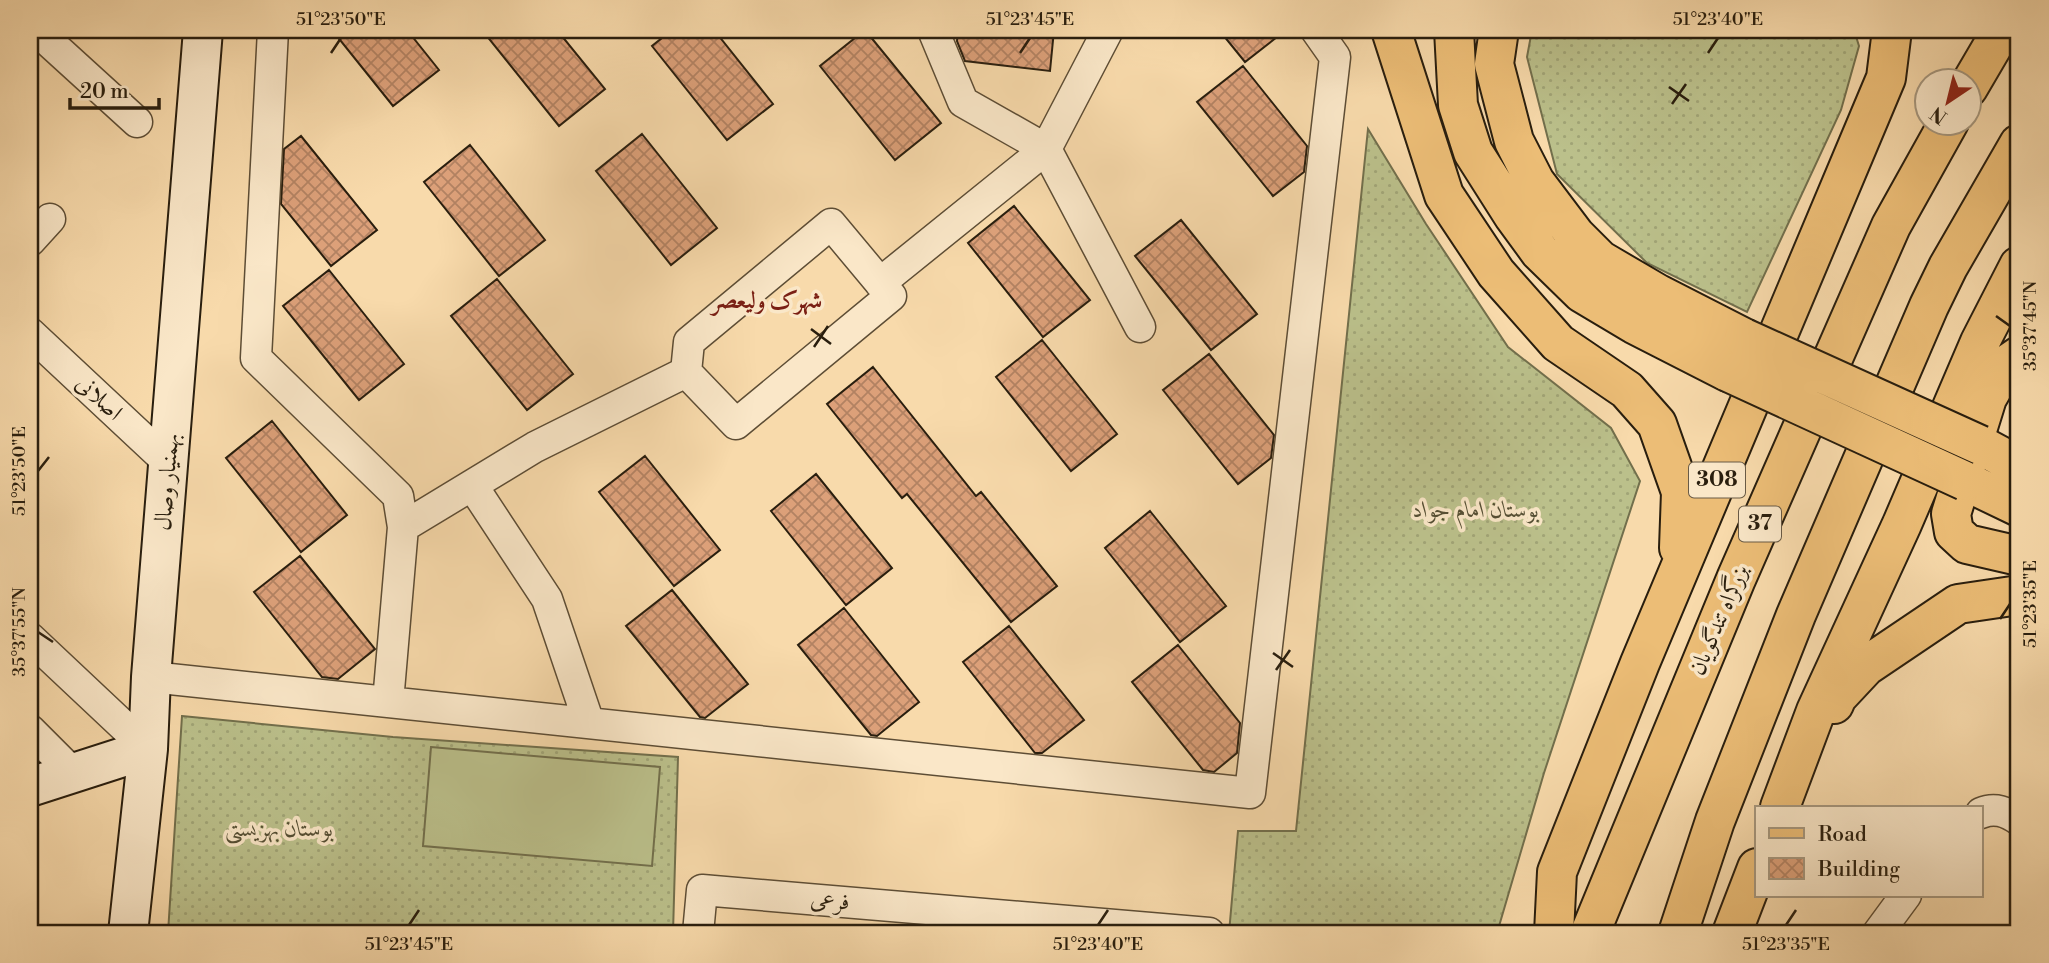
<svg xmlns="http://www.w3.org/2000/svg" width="2049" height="963" viewBox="0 0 2049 963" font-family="'Libre Bodoni',Amiri,serif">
  <defs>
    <pattern id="grass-dots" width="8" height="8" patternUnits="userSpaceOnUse" patternTransform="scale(1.75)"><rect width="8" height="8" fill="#bbc08b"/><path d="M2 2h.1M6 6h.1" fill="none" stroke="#a1a577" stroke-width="1.8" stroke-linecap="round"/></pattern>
    <pattern id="building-cross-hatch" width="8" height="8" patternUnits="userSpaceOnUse" patternTransform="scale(1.75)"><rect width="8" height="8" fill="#dca079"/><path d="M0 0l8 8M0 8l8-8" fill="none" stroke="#b28262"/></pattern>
  </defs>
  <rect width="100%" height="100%" fill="#f8daab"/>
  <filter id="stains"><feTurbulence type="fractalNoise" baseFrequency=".00286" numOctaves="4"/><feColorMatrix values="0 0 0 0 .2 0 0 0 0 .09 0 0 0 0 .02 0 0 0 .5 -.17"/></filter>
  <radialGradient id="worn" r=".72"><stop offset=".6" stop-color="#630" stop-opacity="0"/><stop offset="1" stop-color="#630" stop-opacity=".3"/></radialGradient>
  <!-- grass -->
  <path fill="url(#grass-dots)" stroke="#726f4c" stroke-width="2" d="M1532,30H1854L1859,46L1841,110L1747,312L1647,263L1557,174L1527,57Z
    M1368,129L1426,224L1508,347L1611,428L1640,481L1544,773L1497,933H1229L1238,831H1296Z
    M182,716L393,737L678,757L673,933H168Z"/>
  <!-- garden -->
  <path fill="#bbc08b" stroke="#726f4c" stroke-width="2" d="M431,747L660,767L652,866L423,846Z"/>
  <!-- building -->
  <path fill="url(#building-cross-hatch)" stroke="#291e0e" stroke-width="2" d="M332,30H407L439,70L393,106Z
    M482,30H557L605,89L559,126Z
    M672,30H714L773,104L727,140L652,46Z
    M865,30L941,123L895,160L820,66Z
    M958,30H1054L1050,71L965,61L957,41Z
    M1219,30H1286L1245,62Z
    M1243,66L1307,146L1304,172L1273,196L1197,102Z
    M642,134L717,228L671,265L596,171Z
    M301,136L377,230L331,266L281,204L284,149Z
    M470,145L545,240L499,276L424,182Z
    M1014,206L1090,300L1043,337L968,243Z
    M1181,220L1257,314L1211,350L1135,256Z
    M329,270L404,364L359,400L283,306Z
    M497,279L573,374L527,410L451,316Z
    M1042,340L1117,434L1071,471L996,377Z
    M1209,354L1274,435L1271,458L1238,484L1163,390Z
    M873,367L976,496L981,492L1057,586L1011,622L907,494L902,498L827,404Z
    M272,421L347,515L301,552L226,458Z
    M645,456L720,550L674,586L599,492Z
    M816,474L892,568L846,605L771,511Z
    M1150,511L1226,606L1180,642L1105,548Z
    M300,556L375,649L338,679L322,677L254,592Z
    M672,590L748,684L705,718L700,717L626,626Z
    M844,608L919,702L877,736L871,735L798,645Z
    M1009,626L1084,720L1042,753H1035L963,662Z
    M1178,645L1240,723L1237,753L1214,772L1203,770L1132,682Z"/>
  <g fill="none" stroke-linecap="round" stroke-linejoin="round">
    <defs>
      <path id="street" d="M36,30L137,122
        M273,30L256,358L398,496L403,527L388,702
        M1108,30L1046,149L1140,327
        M831,224L891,296L736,424L686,372L689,342Z
        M30,241L50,219
        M880,283L1046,149L963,102L933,30
        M30,333L169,463
        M472,485L547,599L589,723
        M403,527L535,447L686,372
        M30,638L148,749
        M151,677L1250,793L1335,57L1316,30
        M30,730L73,773
        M1981,813C1995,807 2007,812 2019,820
        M698,933L702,890L1209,933
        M1878,933L1906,895"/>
      <path id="secondary" d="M30,787L148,749
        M128,933L148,749L151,677L203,30"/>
      <path id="primary" d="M1391,30L1444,195L1496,273L1558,343L1627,390L1657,424L1681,492L1679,548
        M1454,30L1458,105L1473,152L1513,215L1540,252L1582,293L1634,324L1728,372
        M1499,30L1494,64L1514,141L1535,182L1575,235L1600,260L1658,294L1744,338
        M1980,445L2019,466
        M1965,481L2019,507
        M1554,933L1557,872L1640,663L1886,78L1892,30"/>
      <path id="highway" d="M1968,88L2002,30
        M2019,356L2006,365L1987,398L1951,514L1954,532L1967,544L2019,556
        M1834,704L1837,697L1866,666L1958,604L2019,595
        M1780,807L1816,711L1902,524L1980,342L2019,266
        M1590,933L1736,579L1891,226L1949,122
        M1678,933L1715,821L1796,615L1929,306L1948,267L2019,144
        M1732,933L1757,868"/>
    </defs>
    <!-- street casing -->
    <use href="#street" stroke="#5d4d35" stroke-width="33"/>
    <!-- secondary casing -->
    <use href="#secondary" stroke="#291e0e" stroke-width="42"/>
    <!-- primary casing -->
    <use href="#primary" stroke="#291e0e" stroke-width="42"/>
    <!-- highway casing -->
    <use href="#highway" stroke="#291e0e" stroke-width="42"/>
    <!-- street -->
    <use href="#street" stroke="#fae7c8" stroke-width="30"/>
    <!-- secondary -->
    <use href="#secondary" stroke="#fae7c8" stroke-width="38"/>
    <!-- primary -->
    <use href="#primary" stroke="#ecbd76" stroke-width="38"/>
    <!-- highway -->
    <use href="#highway" stroke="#ecbd76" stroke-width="38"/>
    <defs>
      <path id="primary-bridge" d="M1744,338L1980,445
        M1728,372L1965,481"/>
    </defs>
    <!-- primary-bridge casing -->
    <use href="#primary-bridge" stroke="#291e0e" stroke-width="42" stroke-linecap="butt"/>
    <!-- primary-bridge -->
    <use href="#primary-bridge" stroke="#ecbd76" stroke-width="38"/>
  </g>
  <!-- ticks -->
  <path fill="none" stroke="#291e0e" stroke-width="2.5" d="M331,53L341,38M1020,53L1030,38M1708,53L1718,38M1669,87L1689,101M1672,104L1686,84M1996,316L2010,326M811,329L831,344M814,347L828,326M38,471L49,457M2000,619L2010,604M38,632L53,642M1273,653L1293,667M1276,670L1290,650M409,925L419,910M1098,925L1108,910M1786,925L1796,910"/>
  <g text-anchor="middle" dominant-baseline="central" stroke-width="7" stroke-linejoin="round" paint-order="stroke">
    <!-- shield labels -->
    <g fill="#fae7c8" stroke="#685a46" stroke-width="2">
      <rect x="1689" y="462.5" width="56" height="35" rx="5"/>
      <rect x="1739" y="506.5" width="42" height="35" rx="5"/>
    </g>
    <g font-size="21" font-weight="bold" fill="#291e0e">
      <text x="1717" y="480">308</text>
      <text x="1760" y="524">37</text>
    </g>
    <!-- street labels -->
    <g font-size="23" fill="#291e0e" stroke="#fae7c8">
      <text transform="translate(99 398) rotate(43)">اصلانی</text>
      <text transform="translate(167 482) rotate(-85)">بهمنیار وصال</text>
      <text transform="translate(1719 620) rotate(-67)">بزرگراه تندگویان</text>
      <text transform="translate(830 901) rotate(5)">فرعی</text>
    </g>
    <!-- park labels -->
    <g font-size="23" font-style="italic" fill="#554f34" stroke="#fae7c8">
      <text x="1476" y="510">بوستان امام جواد</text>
      <text x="279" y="829">بوستان بهزیستی</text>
    </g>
    <!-- neighbourhood labels -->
    <g font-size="24" font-weight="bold" fill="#7a1f14" stroke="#fae7c8">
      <text x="767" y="301">شهرک ولیعصر</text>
    </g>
  </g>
  <!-- margin -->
  <rect width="2049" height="963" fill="none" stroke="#f8daab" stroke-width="77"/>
  <!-- legend -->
  <rect x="1755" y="806" width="228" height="91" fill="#fae7c8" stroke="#a6977e" stroke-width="2"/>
  <rect x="1769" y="828" width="35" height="10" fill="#ecbd76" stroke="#a6977e" stroke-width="2"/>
  <text x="1818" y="841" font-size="21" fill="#291e0e">Road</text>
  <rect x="1769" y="858" width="35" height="21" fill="url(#building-cross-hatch)" stroke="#a6977e" stroke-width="2"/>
  <text x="1818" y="876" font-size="21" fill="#291e0e">Building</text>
  <!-- north arrow -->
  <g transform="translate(1948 102) rotate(215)"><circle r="33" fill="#fae7c8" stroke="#a6977e" stroke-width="2"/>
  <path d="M0-5L12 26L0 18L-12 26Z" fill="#8f2418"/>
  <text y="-10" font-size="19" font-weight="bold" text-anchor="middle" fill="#291e0e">N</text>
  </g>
  <!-- scale -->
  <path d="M70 98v10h89v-10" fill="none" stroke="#291e0e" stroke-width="3.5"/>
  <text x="80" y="98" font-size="21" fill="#291e0e" stroke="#fae7c8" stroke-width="5" paint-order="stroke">20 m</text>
  <rect x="38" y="38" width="1972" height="887" fill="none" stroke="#291e0e" stroke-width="2.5"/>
  <g font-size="18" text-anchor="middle" fill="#291e0e">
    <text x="341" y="25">51°23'50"E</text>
    <text x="1030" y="25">51°23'45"E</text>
    <text x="1718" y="25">51°23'40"E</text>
    <text transform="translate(2030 326) rotate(-90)" y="6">35°37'45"N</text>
    <text transform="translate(19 471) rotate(-90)" y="6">51°23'50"E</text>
    <text transform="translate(2030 604) rotate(-90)" y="6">51°23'35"E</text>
    <text transform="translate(19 632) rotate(-90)" y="6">35°37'55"N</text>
    <text x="409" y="950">51°23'45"E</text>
    <text x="1098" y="950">51°23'40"E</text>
    <text x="1786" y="950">51°23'35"E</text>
  </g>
  <rect width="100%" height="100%" filter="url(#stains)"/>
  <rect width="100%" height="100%" fill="url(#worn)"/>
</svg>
